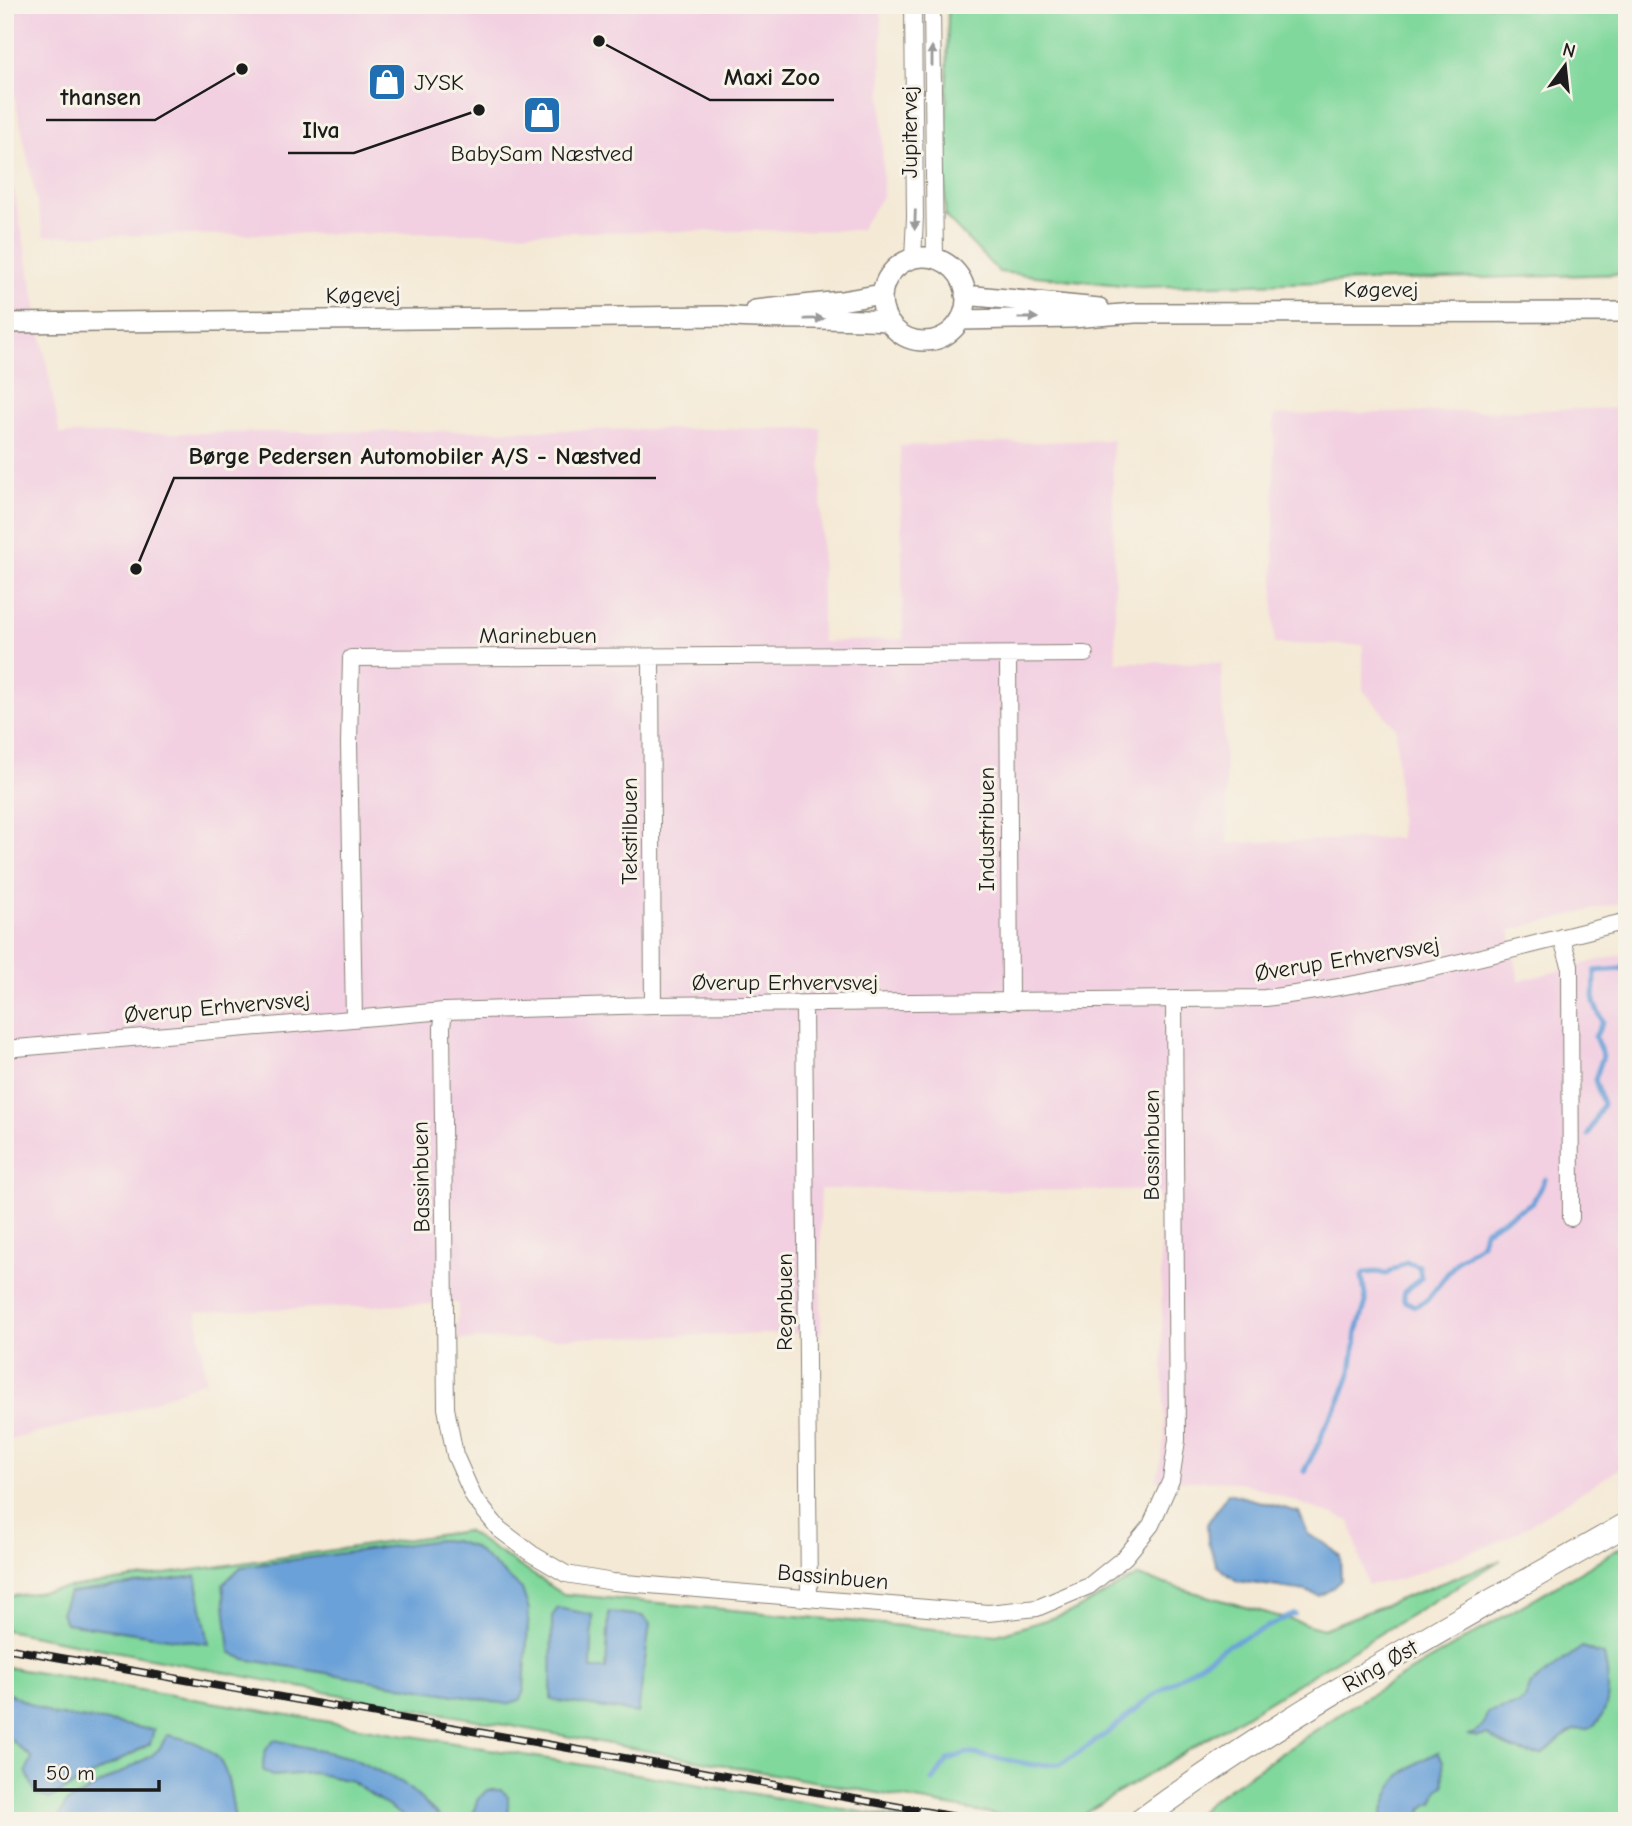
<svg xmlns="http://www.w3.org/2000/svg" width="1632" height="1826" viewBox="0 0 1632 1826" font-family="'Comic Neue',sans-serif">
  <rect width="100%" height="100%" fill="#f7f3e8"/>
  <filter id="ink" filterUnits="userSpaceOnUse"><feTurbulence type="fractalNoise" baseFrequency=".0143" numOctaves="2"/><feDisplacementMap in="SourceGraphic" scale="14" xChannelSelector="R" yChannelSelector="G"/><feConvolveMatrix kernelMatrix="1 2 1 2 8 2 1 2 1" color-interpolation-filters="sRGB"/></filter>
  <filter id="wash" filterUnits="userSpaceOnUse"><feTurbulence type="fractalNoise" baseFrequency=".00686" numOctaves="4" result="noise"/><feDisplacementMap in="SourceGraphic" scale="28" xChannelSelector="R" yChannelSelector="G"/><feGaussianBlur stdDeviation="1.57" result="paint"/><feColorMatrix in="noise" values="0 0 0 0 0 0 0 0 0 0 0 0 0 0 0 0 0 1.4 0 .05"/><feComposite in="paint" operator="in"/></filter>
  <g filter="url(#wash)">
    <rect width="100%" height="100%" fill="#f4e9d5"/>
    <!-- built -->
    <path fill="#f2cfe1" d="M5,5H881L883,195L860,230L44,236L5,51Z
      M5,141L60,434L821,428L822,642L903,639L900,446L1112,440L1116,662L1221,663L1228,843L1400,838L1396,728L1363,690V645L1274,644V415L1627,408V901L1510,930L1519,981L1627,953V1464L1508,1538L1401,1579L1367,1585L1350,1521L1241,1482L1157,1480L1165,1438L1159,1191L820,1189L821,1333L457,1340L458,1303L197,1312L206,1380L136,1409L5,1441Z"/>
    <!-- green -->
    <path fill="#80d89c" stroke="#4e7a5c" stroke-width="2" fill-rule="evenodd" d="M948,5H1627V274L1139,287L999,272L945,216Z
      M466,1531L563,1594L997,1635L1074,1611L1137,1576L1323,1629L1501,1560L1072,1821H1031L346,1696L5,1630V1597ZM590,1669H606L551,1700Z
      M1627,1544V1821H1189L1212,1800L1353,1705Z
      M5,1667L914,1821H12L14,1769L5,1754Z"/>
    <!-- water -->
    <path fill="#6aa1d8" stroke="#435e7a" stroke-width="2" d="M1228,1493L1299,1512L1308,1534L1326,1544L1340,1556L1341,1580L1330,1590L1319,1596L1306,1591L1237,1581L1217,1566L1208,1542L1207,1524Z
      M438,1540L454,1541L473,1547L522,1589L529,1610L524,1690L520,1700L507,1704L244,1659L230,1652L223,1584L241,1567Z
      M196,1576L209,1644L66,1623L61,1613L69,1593Z
      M558,1608L593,1615L591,1669H606L609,1612L643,1616L650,1624L638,1713L551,1700L552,1616Z
      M1582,1647L1604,1655C1609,1677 1614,1713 1590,1728C1585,1731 1580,1728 1575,1730C1561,1736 1555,1744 1544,1754C1526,1756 1503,1747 1488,1735L1477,1737L1467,1735C1481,1733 1484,1726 1487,1713L1516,1705L1525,1699L1531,1684Z
      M5,1692L54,1715L102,1721L154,1730L150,1744L49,1799L36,1794L26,1771L32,1758L5,1735Z
      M167,1735C227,1746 227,1767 235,1821H57L66,1803L151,1756L159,1749Z
      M275,1740L352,1758L403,1783L445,1821H410L351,1781L314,1773L272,1776L263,1770C263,1756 264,1748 275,1740Z
      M1438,1752L1443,1761L1444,1786L1438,1789L1433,1803C1423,1804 1421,1812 1418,1821H1380C1392,1777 1398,1772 1438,1752Z
      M487,1790H501L508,1796V1821H474L472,1818L477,1800Z"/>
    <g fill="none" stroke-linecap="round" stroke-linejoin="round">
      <!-- stream -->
      <path stroke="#6aa1d8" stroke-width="5" d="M1588,1135L1603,1104L1595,1080L1603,1056L1595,1037L1603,1022L1594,1003L1595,971L1621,969L1627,964
        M1304,1471L1320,1441L1324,1428L1340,1401L1351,1372L1357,1332L1366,1302L1362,1276L1364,1273L1377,1272L1386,1274L1406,1262L1419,1266L1421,1278L1404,1292V1301L1415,1306L1427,1300L1458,1260L1482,1243L1485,1230L1533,1202L1545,1179
        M933,1780L948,1760L967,1753L1034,1765L1062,1764L1110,1731L1147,1700L1226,1646L1295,1614"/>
    </g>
  </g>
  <g filter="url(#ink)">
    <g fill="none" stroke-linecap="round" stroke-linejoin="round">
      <defs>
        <path id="minor" d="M913,5L915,217L913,259
          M932,5L935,259
          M1008,655L1010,1002
          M651,657L653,1005
          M1561,937L1570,965L1571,1218
          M804,1005L809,1598
          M444,1011L442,1027L446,1408L455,1455L474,1498L499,1529L532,1554L566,1574L613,1582L988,1613L1037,1608L1089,1586L1125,1557L1151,1525L1171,1480L1177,1440L1174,1000
          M354,1018L349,743L351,658L1085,654
          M5,1049L444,1011L653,1005L1265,998C1388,983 1507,951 1627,921"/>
        <path id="tertiary" d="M882 299a42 42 0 1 1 84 0a42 42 0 1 1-84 0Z
          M965,295L1099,308
          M755,310L841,301L882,294
          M960,320L1072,318L1135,313L1627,312
          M5,323L721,316C777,321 832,317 888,321"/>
        <path id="secondary" d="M1140,1821C1293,1708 1463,1618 1627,1524"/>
      </defs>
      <!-- minor casing -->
      <use href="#minor" stroke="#888278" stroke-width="18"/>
      <!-- tertiary casing -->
      <use href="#tertiary" stroke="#888278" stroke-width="22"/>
      <!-- secondary casing -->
      <use href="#secondary" stroke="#888278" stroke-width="25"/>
      <!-- minor -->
      <use href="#minor" stroke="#fff" stroke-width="16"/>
      <!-- tertiary -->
      <use href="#tertiary" stroke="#fff" stroke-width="19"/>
      <!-- secondary -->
      <use href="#secondary" stroke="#fff" stroke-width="23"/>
      <defs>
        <path id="rail" d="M5,1648L979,1821"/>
      </defs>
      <!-- rail casing -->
      <use href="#rail" stroke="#1c1c1c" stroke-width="8"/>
      <!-- rail -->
      <use href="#rail" stroke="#f7f3e8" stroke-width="5" stroke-dasharray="16" stroke-linecap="butt"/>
    </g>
    <!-- one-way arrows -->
    <defs><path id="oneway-solid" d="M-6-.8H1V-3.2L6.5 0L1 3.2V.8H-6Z" transform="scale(1.75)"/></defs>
    <g fill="#999">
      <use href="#oneway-solid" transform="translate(932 56) rotate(-90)"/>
      <use href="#oneway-solid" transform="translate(915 220) rotate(92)"/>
      <use href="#oneway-solid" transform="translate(1028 318)"/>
      <use href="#oneway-solid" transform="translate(814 319) rotate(-1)"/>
    </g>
  </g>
  <!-- icons -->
  <defs>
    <symbol id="shop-square" viewBox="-11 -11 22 22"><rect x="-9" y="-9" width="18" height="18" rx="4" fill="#1f6fb2" stroke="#f7f3e8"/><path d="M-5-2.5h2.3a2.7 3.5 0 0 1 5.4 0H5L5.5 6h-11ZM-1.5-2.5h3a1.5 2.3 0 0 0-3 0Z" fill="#fff"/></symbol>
  </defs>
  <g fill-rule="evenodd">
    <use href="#shop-square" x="365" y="60" width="44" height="44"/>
    <use href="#shop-square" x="520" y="93" width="44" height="44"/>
  </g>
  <g text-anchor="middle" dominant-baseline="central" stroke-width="6" stroke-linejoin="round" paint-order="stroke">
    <!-- poi labels -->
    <g font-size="23" fill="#1c1c1c" stroke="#f7f3e8" text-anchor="start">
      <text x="414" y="82">JYSK</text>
      <text x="542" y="153" text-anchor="middle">BabySam Næstved</text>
    </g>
    <!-- street labels -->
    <g font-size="23" fill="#1c1c1c" stroke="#f7f3e8">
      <text transform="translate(909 132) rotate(-90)">Jupitervej</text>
      <text x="1381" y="289">Køgevej</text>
      <text transform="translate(363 295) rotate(-1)">Køgevej</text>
      <text x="538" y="635">Marinebuen</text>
      <text transform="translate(986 829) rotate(-90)">Industribuen</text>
      <text transform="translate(629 831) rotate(-90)">Tekstilbuen</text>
      <text transform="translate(1347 959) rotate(-9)">Øverup Erhvervsvej</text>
      <text x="785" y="982">Øverup Erhvervsvej</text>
      <text transform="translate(217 1007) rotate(-5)">Øverup Erhvervsvej</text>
      <text transform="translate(1151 1145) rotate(-90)">Bassinbuen</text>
      <text transform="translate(421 1177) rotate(-91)">Bassinbuen</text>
      <text transform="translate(784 1302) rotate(-90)">Regnbuen</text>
      <text transform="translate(833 1577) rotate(5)">Bassinbuen</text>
      <text transform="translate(1380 1666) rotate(-30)">Ring Øst</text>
    </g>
  </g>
  <!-- callouts -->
  <path fill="none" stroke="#1c1c1c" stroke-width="2.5" d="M599 41L710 100H834M242 69L155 120H46M479 110L354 153H288M136 569L174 478H656"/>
  <g fill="#1c1c1c" stroke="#f7f3e8" stroke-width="2.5">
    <circle cx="599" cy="41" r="7"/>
    <circle cx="242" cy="69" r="7"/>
    <circle cx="479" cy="110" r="7"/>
    <circle cx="136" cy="569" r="7"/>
  </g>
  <g font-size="24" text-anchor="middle" font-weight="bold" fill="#1c1c1c" stroke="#f7f3e8" stroke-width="6" stroke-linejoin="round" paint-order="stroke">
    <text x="772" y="85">Maxi Zoo</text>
    <text x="101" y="105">thansen</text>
    <text x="321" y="138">Ilva</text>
    <text x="415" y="464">Børge Pedersen Automobiler A/S - Næstved</text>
  </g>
  <!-- margin -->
  <rect width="1632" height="1826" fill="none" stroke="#f7f3e8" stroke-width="28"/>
  <!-- north arrow -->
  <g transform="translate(1565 66) rotate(15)" stroke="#f7f3e8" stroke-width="5" paint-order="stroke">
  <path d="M0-5L12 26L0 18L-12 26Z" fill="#1c1c1c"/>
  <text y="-10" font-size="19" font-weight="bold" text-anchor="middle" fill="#1c1c1c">N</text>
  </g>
  <!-- scale -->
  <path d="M35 1780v10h124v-10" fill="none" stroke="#1c1c1c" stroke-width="3.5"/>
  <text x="46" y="1780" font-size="21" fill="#1c1c1c" stroke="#f7f3e8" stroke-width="5" paint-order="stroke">50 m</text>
</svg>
